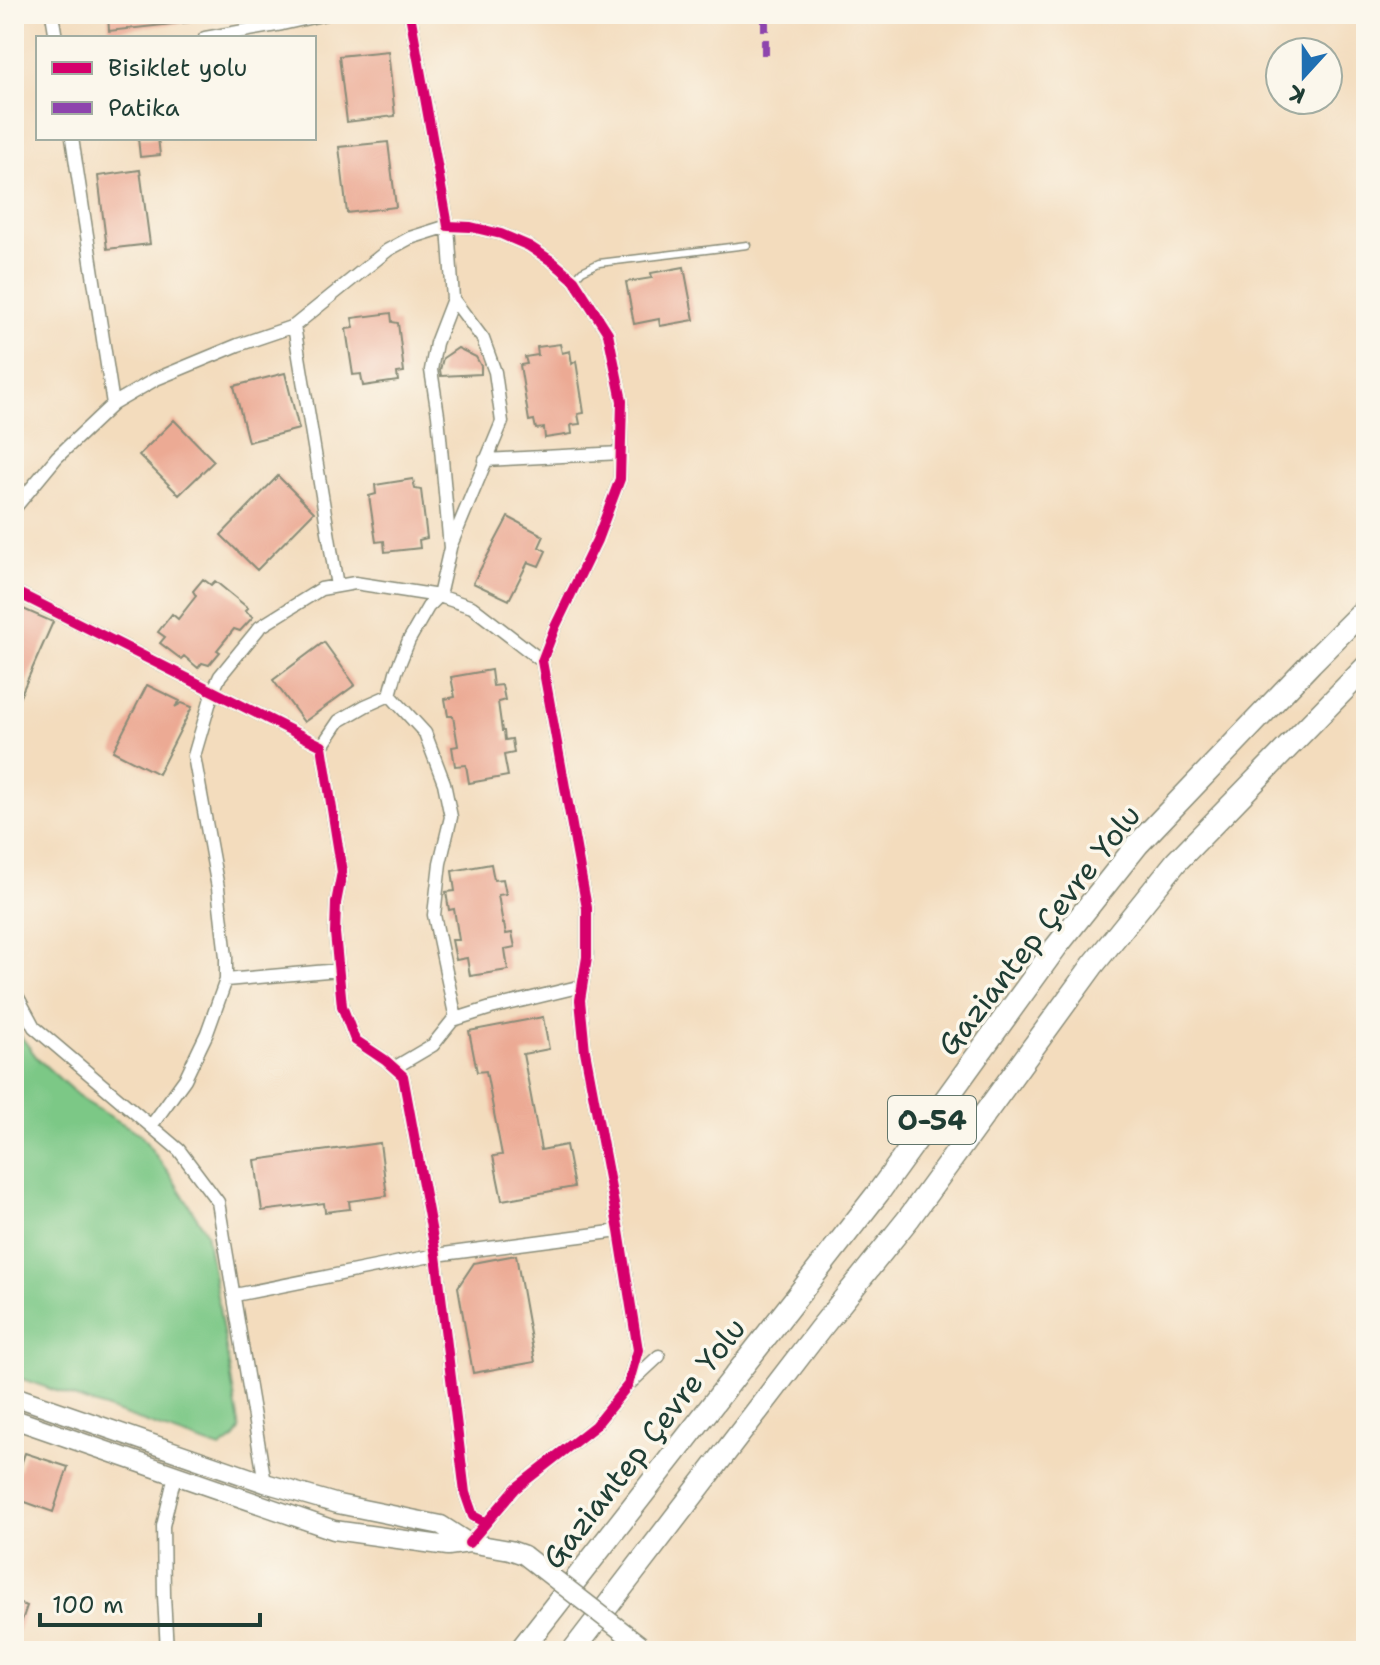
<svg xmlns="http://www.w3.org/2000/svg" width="1380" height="1665" viewBox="0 0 1380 1665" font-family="'Shantell Sans',sans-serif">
  <rect width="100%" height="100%" fill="#fbf7ec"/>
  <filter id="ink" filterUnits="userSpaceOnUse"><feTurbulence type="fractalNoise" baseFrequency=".0125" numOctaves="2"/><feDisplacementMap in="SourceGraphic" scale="16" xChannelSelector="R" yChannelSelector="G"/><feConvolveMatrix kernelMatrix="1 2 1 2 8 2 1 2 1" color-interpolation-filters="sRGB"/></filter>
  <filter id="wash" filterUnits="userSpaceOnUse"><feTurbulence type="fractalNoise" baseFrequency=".006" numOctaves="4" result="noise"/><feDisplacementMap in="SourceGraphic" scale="32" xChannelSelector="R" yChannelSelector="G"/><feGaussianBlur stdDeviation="1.8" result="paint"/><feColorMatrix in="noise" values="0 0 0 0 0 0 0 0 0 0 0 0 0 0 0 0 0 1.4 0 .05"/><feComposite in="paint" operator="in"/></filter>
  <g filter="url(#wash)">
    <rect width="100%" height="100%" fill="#f3dcbd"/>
    <!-- green -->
    <path fill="#7bc886" stroke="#4d825d" stroke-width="2" d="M14,1027L38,1059L83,1100L140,1134L171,1176L206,1232L240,1430L235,1438L220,1449L14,1376Z"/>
    <g id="blocks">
      <!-- building -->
      <path fill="#ecaa94" d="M108,14H190V22L109,31Z
        M388,51L395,116L347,122L339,56Z
        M138,138H158L160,155L140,157Z
        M388,142L396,207L347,213L339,147Z
        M140,170L150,244L107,249L98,176Z
        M684,267L694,320L660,326L659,319L634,324L626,282L652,278L651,273Z
        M391,313L392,322L398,323L404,372L397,373L398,381L363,386L361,374L353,375L346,329L354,328L352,318Z
        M560,344L562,353L570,351L572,364L576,361L584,413L578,414L580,424L571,425L572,434L545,438L544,428L536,429L534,420L529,421L520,365L527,364L525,357L538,355L537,347Z
        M458,348L476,357L481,366V374L441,376L440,370L443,358Z
        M285,373L299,429L248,442L234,386Z
        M174,420L214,461L179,495L139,455Z
        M278,476L314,512L257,570L221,535Z
        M413,479L415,489L421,490L427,538L419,540L420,548L385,552L384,541L376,542L369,496L376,494L375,485Z
        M508,517L544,536L539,547L546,551L539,566L528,562L509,600L473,583Z
        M203,579L211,585L215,581L248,608L245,611L253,617L240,631L234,629L217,650L220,652L209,665L202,663L198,668L184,656L181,659L160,643L165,637L158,632L172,614L178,619L196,596L193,591Z
        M14,605L53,622L14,710Z
        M324,642L355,685L304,722L273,680Z
        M491,670L493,686L502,685L505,700L498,702L502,731H504L505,740L512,739L514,753L504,755L508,776L469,783L466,765L455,766L452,747L458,746L453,716H448L445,699L455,697L451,677Z
        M147,685L180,701L175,707L182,703L192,707L158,774L113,751Z
        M491,864L494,880L503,879L506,894L498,895L503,924H504L506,934L512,933L515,947L505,949L508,970L470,976L467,958L456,960L452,940H459L454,909L449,910L446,892L455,891L452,871Z
        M543,1017L549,1049L523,1054L541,1150L566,1145L574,1187L502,1200L493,1156L502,1155L486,1071L477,1072L469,1031Z
        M380,1143L387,1196L349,1201L350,1209L325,1212L324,1203L262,1211L255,1160Z
        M516,1255L535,1362L473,1373L458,1287L474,1263Z
        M25,1453L68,1467L53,1512L14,1498V1485Z
        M14,1602L27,1606L16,1638H14Z"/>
    </g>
  </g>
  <g filter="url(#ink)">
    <use href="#blocks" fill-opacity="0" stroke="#898c78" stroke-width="2"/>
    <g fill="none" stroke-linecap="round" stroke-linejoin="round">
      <defs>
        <path id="lane" d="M574,280L582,271L599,263L747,245"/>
        <path id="street" d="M52,14L56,38
          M410,14L448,226L471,227L501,234L529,246L553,262L574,280L608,333L622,401L620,479L597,540L555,627L542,661L587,908V957L580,1000L585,1051L619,1231L638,1350L628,1385L595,1426L516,1488L469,1543
          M205,38L282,24L326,14
          M72,138L113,404
          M294,326L337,586
          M485,460L621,453
          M14,509L57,457L113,404L156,379L238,345L294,326L388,250L410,238L448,226L453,299L436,343L431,370L438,415L450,548L439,596L428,607L409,640L396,672L390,695L425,733L444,783L451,817L440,863L434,915L456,1019
          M451,545L502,422L495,372L483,339L453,299
          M14,591L322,746L342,872L336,903L335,933L342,1006L355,1040L385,1060L403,1076L436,1255L465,1493L473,1516L486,1523
          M322,746L339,721L365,706L390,695
          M226,980L339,970
          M14,990L34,1027L179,1150L218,1202L265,1483
          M394,1068L433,1045L453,1020L491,1008L582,986
          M151,1126L185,1079L207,1033L226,980V957L218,888L194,756L213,691L220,676L260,627L321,589L355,583L439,596L472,607L542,661
          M235,1295L436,1255L619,1231
          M629,1384L659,1356
          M167,1651L164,1596L163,1526L175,1475"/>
        <path id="secondary" d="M14,1396L265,1483L338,1504L441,1525L469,1543
          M14,1419L334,1530L448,1546L469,1543L510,1550L524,1555"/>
        <path id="highway" d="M520,1651L878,1193L1056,947L1138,844L1311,663L1366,608
          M573,1651L820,1329L909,1218L1093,965L1176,862L1366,667"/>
      </defs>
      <!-- lane casing -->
      <use href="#lane" stroke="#898c78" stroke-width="9"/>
      <!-- street casing -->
      <use href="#street" stroke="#898c78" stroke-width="15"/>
      <!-- secondary casing -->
      <use href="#secondary" stroke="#898c78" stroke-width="21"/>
      <!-- highway casing -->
      <use href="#highway" stroke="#898c78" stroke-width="25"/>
      <!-- lane -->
      <use href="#lane" stroke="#fff" stroke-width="6"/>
      <!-- street -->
      <use href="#street" stroke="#fff" stroke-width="12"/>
      <!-- secondary -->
      <use href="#secondary" stroke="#fff" stroke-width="18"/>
      <!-- highway -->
      <use href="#highway" stroke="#fff" stroke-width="22"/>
      <defs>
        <path id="secondary-bridge" d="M524,1555L640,1645"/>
      </defs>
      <!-- secondary-bridge casing -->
      <use href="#secondary-bridge" stroke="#898c78" stroke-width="21" stroke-linecap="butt"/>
      <!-- secondary-bridge -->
      <use href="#secondary-bridge" stroke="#fff" stroke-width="18"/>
      <!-- quiet -->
      <path stroke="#8e44ad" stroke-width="8" stroke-dasharray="16 8" stroke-linecap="butt" d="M765,55V14"/>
      <defs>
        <path id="cycleway" d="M410,14L448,226L471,227L501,234L529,246L553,262L574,280L608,333L622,401L620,479L597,540L555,627L542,661L587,908V957L580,1000L585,1051L619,1231L638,1350L628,1385L595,1426L516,1488L469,1543
          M14,591L322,746L342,872L336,903L335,933L342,1006L355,1040L385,1060L403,1076L436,1255L465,1493L473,1516L486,1523"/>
      </defs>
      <!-- cycleway casing -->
      <use href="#cycleway" stroke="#fbf7ec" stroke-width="15"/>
      <!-- cycleway -->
      <use href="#cycleway" stroke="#d6006c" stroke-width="10"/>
    </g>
  </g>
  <g text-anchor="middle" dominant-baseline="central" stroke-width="7" stroke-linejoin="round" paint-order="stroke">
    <!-- shield labels -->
    <rect fill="#fbf7ec" stroke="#61756b" stroke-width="2" x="888" y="1096" width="88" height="48" rx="6"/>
    <g font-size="28" font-weight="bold" fill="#1f3d34">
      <text x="932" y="1120">O-54</text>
    </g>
    <!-- street labels -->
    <g font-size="30" fill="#1f3d34" stroke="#fbf7ec">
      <text transform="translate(1039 930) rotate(-52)">Gaziantep Çevre Yolu</text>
      <text transform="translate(644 1443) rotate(-52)">Gaziantep Çevre Yolu</text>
    </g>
  </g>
  <!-- margin -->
  <rect width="1380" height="1665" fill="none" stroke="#fbf7ec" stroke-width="48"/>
  <!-- legend -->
  <rect x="36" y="36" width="280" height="104" fill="#fbf7ec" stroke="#a3ada2" stroke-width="2"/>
  <rect x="52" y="62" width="40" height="12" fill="#d6006c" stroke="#a3ada2" stroke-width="2"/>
  <text x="108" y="76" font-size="24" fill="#1f3d34">Bisiklet yolu</text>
  <rect x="52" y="102" width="40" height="12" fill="#8e44ad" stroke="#a3ada2" stroke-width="2"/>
  <text x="108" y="116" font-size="24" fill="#1f3d34">Patika</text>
  <!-- north arrow -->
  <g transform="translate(1304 76) rotate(201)"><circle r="38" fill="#fbf7ec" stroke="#a3ada2" stroke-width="2"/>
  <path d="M0-6L14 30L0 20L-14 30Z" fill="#1f6fb2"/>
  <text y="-12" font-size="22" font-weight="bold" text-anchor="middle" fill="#1f3d34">K</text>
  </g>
  <!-- scale -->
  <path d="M40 1613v12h220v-12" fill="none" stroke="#1f3d34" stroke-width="4"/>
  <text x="52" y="1613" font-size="24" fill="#1f3d34" stroke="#fbf7ec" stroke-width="6" paint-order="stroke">100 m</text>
</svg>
